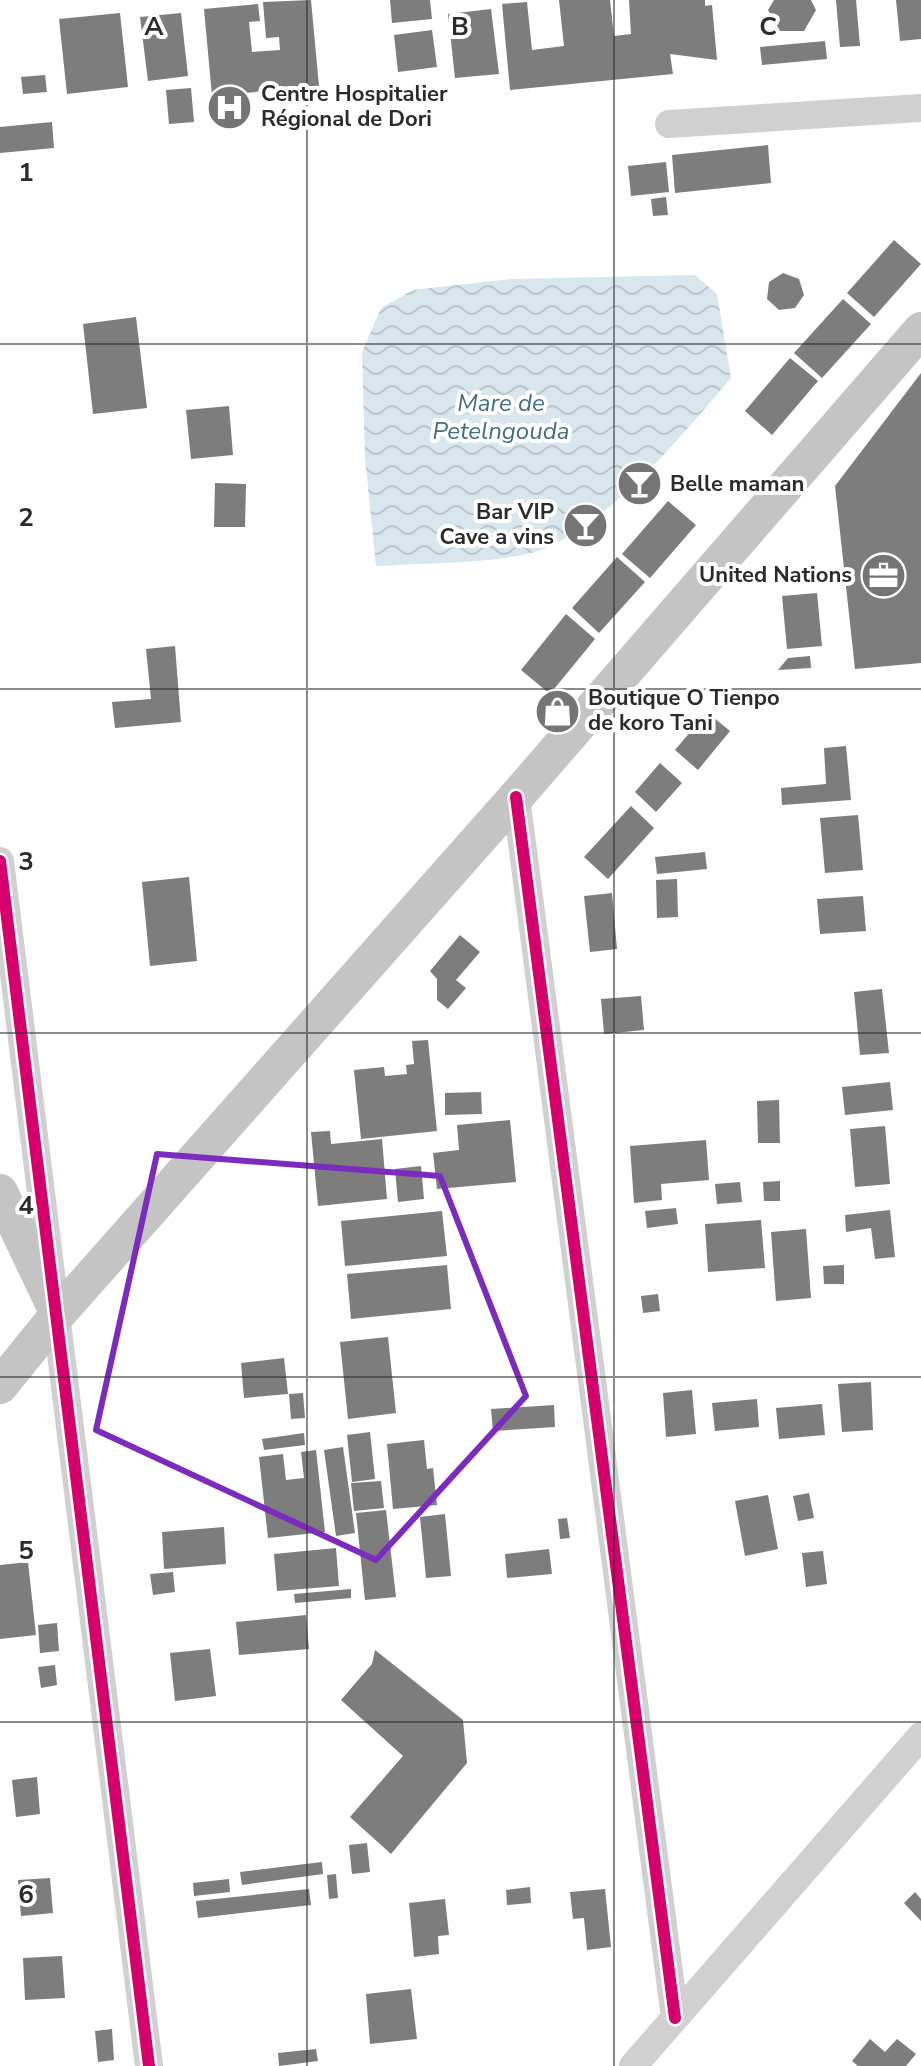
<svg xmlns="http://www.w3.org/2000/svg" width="921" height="2066" viewBox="0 0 921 2066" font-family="'Nunito Sans',sans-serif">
  <defs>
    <pattern id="water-waves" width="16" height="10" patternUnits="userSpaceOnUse" patternTransform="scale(2)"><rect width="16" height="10" fill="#d8e6ee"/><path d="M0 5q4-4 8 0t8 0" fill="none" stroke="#bac5cc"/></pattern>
  </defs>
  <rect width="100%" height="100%" fill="#fff"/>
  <!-- water -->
  <path fill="url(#water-waves)" d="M695,275L717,294L731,378C682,435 598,540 523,555C476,564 424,563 376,566L365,458L362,352L381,308L413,290L510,279Z"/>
  <!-- building -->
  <path fill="#7d7d7d" d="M311,0L319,86L212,96L204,9L258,4L260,21L249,22L252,52L280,50L279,37L266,38L263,2Z
    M390,0H430L432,19L392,23Z
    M559,0H610L614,36L631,34L629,0H705V6L712,5L717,60L670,54L673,74L510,90L502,4L527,2L532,50L564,46Z
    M774,0H811L816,10L804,31H780L768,10Z
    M836,0H856L860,46L840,47Z
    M896,0H921V39L900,41Z
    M491,9L499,74L455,78L448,14Z
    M120,13L128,87L67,94L59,19Z
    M181,13L188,76L148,81L140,17Z
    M432,30L437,67L398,72L394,35Z
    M825,41L827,59L762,65L760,47Z
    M45,75L47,92L23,94L21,77Z
    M191,88L194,122L169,124L166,90Z
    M52,122L54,148L0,153V127Z
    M768,145L771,183L675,193L672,155Z
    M666,162L669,192L631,196L628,166Z
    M666,197L668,215L653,216L651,199Z
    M894,240L921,264L874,317L847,293Z
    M783,273L799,279L804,295L795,308L779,310L767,299L769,282Z
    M843,299L871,324L822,378L794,353Z
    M136,317L147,408L93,414L83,324Z
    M790,358L818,381L772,435L745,411Z
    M921,373V663L855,669L835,486Z
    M229,406L233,455L191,459L186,410Z
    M215,483L246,484L245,527H214Z
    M668,501L696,525L650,578L622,554Z
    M617,557L645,582L599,633L572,608Z
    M817,593L822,646L787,649L782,596Z
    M566,614L595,639L550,694L521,670Z
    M175,646L181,722L115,728L112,702L151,699L146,649Z
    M810,656L811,668L778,670L788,658Z
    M707,712L730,731L698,770L675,750Z
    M846,746L851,800L782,805L781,788L826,784L824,748Z
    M660,763L682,783L656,812L635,792Z
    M631,806L654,828L608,879L584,857Z
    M858,815L863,870L825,873L820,818Z
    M705,852L707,869L657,874L655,857Z
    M189,877L197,961L150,966L142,882Z
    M677,879L678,917L657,918L656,880Z
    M612,893L617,949L590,952L584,896Z
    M863,896L866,931L820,934L817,899Z
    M460,935L480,952L456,980L466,988L448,1009L437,1000V979L430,971Z
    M882,989L889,1053L860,1055L854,992Z
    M641,996L644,1030L604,1034L601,999Z
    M428,1040L437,1131L361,1139L354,1070L384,1067L385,1076L407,1074L406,1065L414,1064L412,1041Z
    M890,1082L893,1110L845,1115L842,1087Z
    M481,1092L482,1114L445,1115V1093Z
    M779,1100L780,1143H758L757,1101Z
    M510,1120L516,1182L437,1189L433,1153L459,1150L457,1125Z
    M885,1126L890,1184L855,1187L850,1129Z
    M330,1131L331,1144L382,1139L387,1199L318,1206L311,1132Z
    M706,1140L709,1180L661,1184L662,1200L634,1203L630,1146Z
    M421,1166L424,1199L398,1202L395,1169Z
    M780,1181V1201H764L763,1182Z
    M740,1182L742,1202L717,1204L715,1184Z
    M676,1208L678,1224L647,1228L645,1211Z
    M890,1210L895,1257L875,1259L871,1228L846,1232L845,1215Z
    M442,1211L447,1256L345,1266L341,1221Z
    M761,1220L765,1268L708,1272L705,1224Z
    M806,1229L811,1298L776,1301L771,1232Z
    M447,1265L451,1309L351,1319L347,1274Z
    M844,1265V1284H824L823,1266Z
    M658,1294L660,1311L643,1313L641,1296Z
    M388,1337L396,1413L348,1419L340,1342Z
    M284,1358L288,1394L244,1398L241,1363Z
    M871,1382L873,1430L842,1432L838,1384Z
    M692,1390L696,1434L666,1437L663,1393Z
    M303,1393L305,1418L291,1419L289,1394Z
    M757,1399L759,1427L715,1431L712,1403Z
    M822,1404L825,1435L779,1439L776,1408Z
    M554,1405L555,1427L493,1431L491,1409Z
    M370,1432L375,1479L352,1482L347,1435Z
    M304,1433L305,1445L264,1450L262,1439Z
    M424,1440L427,1469L433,1468L437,1505L393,1509L387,1444Z
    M343,1447L355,1533L336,1536L324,1450Z
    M316,1450L325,1532L268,1538L259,1457L283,1454L286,1480L304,1478L301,1452Z
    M381,1481L384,1508L354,1511L351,1483Z
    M809,1493L814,1518L798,1521L793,1496Z
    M768,1495L778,1549L745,1556L735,1501Z
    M386,1510L396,1597L365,1600L356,1513Z
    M445,1514L451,1576L426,1578L420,1517Z
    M567,1518L570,1538L560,1539L558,1519Z
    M224,1527L226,1564L164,1569L162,1532Z
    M336,1548L339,1586L277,1591L274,1554Z
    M549,1549L552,1574L507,1578L505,1554Z
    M823,1551L827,1584L806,1587L802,1553Z
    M28,1562L36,1635L0,1639V1565Z
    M173,1572L175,1592L153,1595L150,1574Z
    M351,1589V1598L295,1603L294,1594Z
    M306,1615L309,1649L239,1655L236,1622Z
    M57,1623L59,1651L40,1653L38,1625Z
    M210,1649L216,1696L175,1701L170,1653Z
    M375,1650L463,1720L467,1763L391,1854L350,1817L403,1756L341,1700L372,1664Z
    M55,1665L57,1685L41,1688L38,1667Z
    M37,1777L40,1814L16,1817L12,1780Z
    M367,1843L370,1872L352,1874L349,1845Z
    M322,1862L323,1874L242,1885L240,1872Z
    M336,1874L338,1898L329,1899L327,1875Z
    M50,1878L53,1913L21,1916L18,1880Z
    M229,1879L230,1892L194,1896L193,1883Z
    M530,1887L531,1903L507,1905L506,1890Z
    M309,1889L311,1905L198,1918L196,1901Z
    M605,1889L611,1947L587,1950L584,1918L573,1919L570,1892Z
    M915,1892L921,1899V1921L904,1903Z
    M445,1899L449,1935L438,1936L439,1954L414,1957L409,1903Z
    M62,1956L65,1998L25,2000L23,1958Z
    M411,1989L417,2039L370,2044L366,1994Z
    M112,2029L114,2060L98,2062L95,2031Z
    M870,2039L885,2052L897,2039L916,2054L906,2066H858L852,2061Z
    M316,2049L318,2061L279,2066L278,2053Z"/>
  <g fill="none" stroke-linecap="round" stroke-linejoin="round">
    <!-- minor -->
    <path stroke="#d0d0d0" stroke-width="28" d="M669,124L921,108
      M516,797L675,2018
      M0,861L149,2066
      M633,2066L921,1736"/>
    <!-- major -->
    <path stroke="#c4c4c4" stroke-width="36" d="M0,1192L58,1314
      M0,1386L58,1314L516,797L921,330"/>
    <defs>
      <path id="cycleway" d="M516,797L675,2018
        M0,861L149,2066"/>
    </defs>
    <!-- cycleway casing -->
    <use href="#cycleway" stroke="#fff" stroke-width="17"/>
    <!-- cycleway -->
    <use href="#cycleway" stroke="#d6006c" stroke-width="12"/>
  </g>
  <!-- marked area -->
  <path fill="none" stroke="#7b2cbf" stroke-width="6" stroke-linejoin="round" d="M157,1154L440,1176L526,1396L376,1560L96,1430Z"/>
  <!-- grid -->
  <path fill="none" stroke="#2b2b2b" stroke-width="2" stroke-opacity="0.55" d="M307,0V2066M614,0V2066M0,344H921M0,689H921M0,1033H921M0,1377H921M0,1722H921"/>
  <!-- icons -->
  <defs>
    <symbol id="hospital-disc" viewBox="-11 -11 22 22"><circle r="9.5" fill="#757575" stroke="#fff"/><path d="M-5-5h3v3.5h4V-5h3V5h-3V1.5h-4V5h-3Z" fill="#fff"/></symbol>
    <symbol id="bar-disc" viewBox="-11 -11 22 22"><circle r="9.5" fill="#757575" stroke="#fff"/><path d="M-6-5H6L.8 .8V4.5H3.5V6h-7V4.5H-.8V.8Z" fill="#fff"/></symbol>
    <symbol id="office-disc" viewBox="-11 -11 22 22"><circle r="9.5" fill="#757575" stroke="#fff"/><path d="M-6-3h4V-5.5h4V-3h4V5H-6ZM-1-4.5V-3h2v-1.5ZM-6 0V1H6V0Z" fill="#fff"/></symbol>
    <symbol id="shop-disc" viewBox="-11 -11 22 22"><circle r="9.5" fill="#757575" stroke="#fff"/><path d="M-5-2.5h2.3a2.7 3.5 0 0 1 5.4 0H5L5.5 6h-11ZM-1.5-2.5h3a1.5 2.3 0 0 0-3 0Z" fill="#fff"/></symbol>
  </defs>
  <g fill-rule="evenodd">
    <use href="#hospital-disc" x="204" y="82" width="51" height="51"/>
    <use href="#bar-disc" x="614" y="458" width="51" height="51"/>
    <use href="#bar-disc" x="560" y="500" width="51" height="51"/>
    <use href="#office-disc" x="858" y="550" width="51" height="51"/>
    <use href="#shop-disc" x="532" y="686" width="51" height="51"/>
  </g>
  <g text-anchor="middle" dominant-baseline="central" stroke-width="8" stroke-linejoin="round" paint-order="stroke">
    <!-- poi labels -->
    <g font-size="22" font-weight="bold" fill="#2b2b2b" stroke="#fff" text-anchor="start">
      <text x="261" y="94">Centre Hospitalier<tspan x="261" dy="25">Régional de Dori</tspan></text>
      <text x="670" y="484">Belle maman</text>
      <text x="554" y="512" text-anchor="end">Bar VIP<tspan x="554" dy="25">Cave a vins</tspan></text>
      <text x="852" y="575" text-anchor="end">United Nations</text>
      <text x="588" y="698">Boutique O Tienpo<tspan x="588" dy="25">de koro Tani</tspan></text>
    </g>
    <!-- water labels -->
    <g font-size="24" font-style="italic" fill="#436d84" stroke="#fff">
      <text x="501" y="403">Mare de<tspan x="501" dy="28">Petelngouda</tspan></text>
    </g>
  </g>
  <g font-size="26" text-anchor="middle" font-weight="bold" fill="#2b2b2b" stroke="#fff" stroke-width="8" stroke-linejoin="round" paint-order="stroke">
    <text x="154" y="35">A</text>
    <text x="460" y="35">B</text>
    <text x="768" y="35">C</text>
    <text x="26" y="181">1</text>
    <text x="26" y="526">2</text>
    <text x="26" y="870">3</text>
    <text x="26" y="1214">4</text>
    <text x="26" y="1559">5</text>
    <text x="26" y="1903">6</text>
  </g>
</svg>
